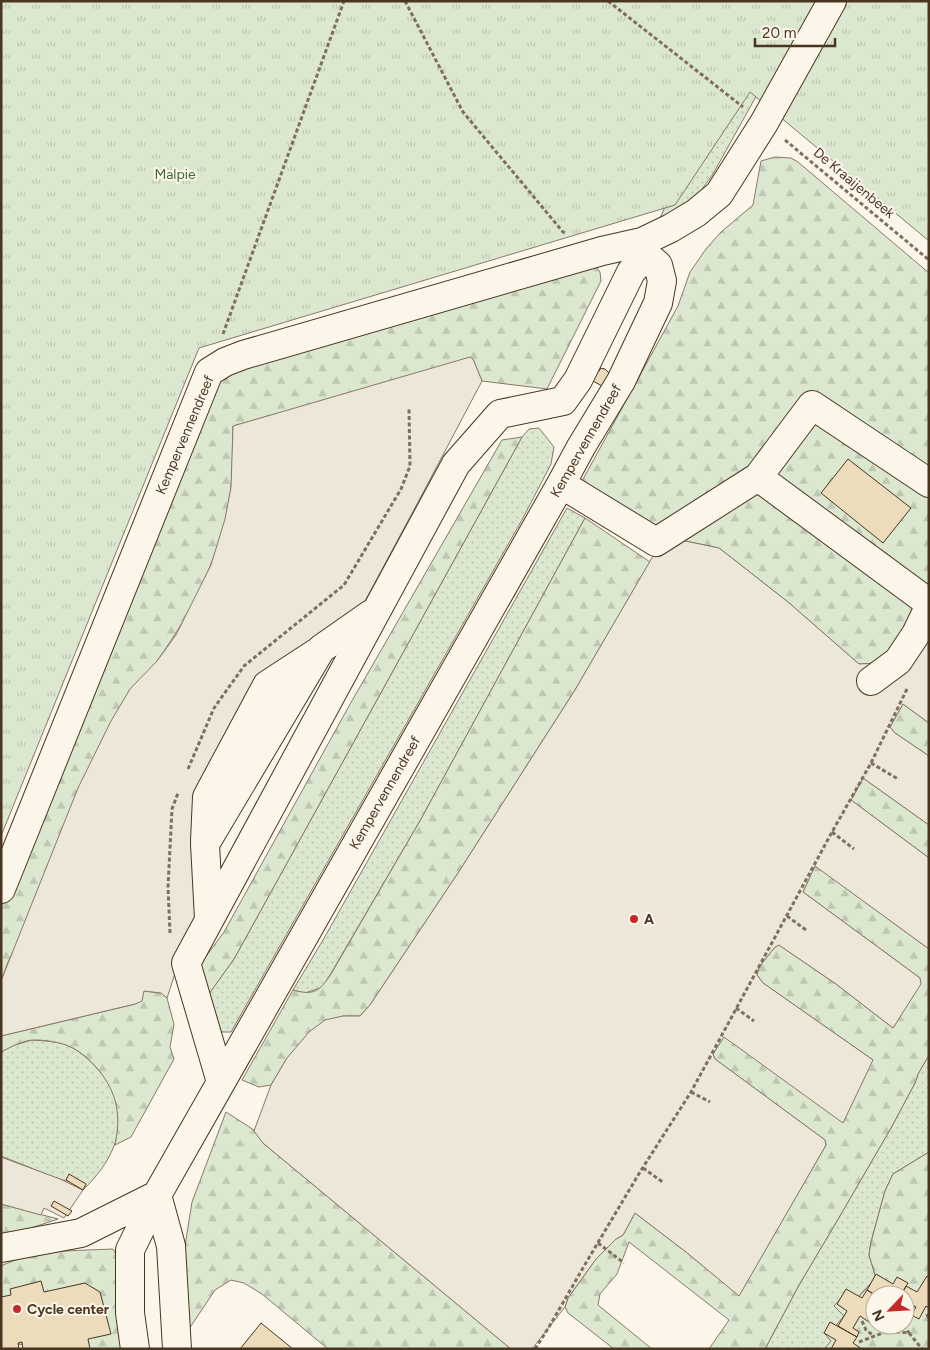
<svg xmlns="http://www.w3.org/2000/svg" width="930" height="1350" viewBox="0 0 930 1350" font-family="Figtree,sans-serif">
  <defs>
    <pattern id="grass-dots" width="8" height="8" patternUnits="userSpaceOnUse" patternTransform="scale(1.25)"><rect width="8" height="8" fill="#dce7d0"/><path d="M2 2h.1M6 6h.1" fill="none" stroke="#bec7b2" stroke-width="1.8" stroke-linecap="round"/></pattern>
    <pattern id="forest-firs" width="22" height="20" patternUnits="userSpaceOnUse" patternTransform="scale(1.25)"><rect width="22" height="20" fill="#dce7d0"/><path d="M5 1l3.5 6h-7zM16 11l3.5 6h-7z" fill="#bec7b2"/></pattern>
    <pattern id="park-tufts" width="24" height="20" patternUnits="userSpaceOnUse" patternTransform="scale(1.25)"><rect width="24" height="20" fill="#dce7d0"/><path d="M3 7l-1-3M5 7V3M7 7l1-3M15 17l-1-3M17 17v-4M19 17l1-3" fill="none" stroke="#bec7b2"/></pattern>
  </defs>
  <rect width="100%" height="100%" fill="#fbf6e9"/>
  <!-- grass -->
  <path fill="url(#grass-dots)" stroke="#887966" d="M809,1L713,174L692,203L660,218L671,194Z
    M539,428L554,447L551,464L522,520L231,1032H213L206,998L234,959L522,437L529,429Z
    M567,508L585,518L421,819L323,987L305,993L293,990L323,940Z
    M32,1040C45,1041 61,1041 73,1048C87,1056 105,1075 112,1090C119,1106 121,1130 114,1146C107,1164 96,1177 83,1190L71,1182L56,1178L1,1156V1052L12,1046Z
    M929,1055V1152L893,1174L885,1191L871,1242L869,1255L876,1278L853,1302L834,1306L845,1316L832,1330L825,1334L832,1341L824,1349H765L799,1285L837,1221L891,1128L915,1083L918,1074Z"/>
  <!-- forest -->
  <path fill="url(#forest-firs)" stroke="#887966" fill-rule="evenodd" d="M775,157L791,158L798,162L929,273V640L904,648L877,663L859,664L788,602L719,548L666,537L582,481L678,306L690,272L706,249L721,232L753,205L761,161Z
    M583,266L596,267L600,272L601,281L547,389L482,381L473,359L233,426C232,446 233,467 231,487C224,549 193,611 157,661L8,962L1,981V908L104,646L222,374Z
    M522,437L234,959L206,998L196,970L224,932L349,706L502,440Z
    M585,518L650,562L575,690L458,873L370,1005L360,1016H343L287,1058L271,1085L259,1087L242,1080L293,990C314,996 320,991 331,974L421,819Z
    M903,704L929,723V756L895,733L890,727Z
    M863,778L929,825V858L851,800Z
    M815,865L929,949V1055L918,1074L915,1083L891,1128L837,1221L799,1285L765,1349H709L729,1320L629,1242L617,1274L600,1294L598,1305L652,1349H614L568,1313L565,1307L568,1298L596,1259L616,1239L623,1235L635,1213L686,1252L739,1295L826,1145L825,1140L715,1059L713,1054L724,1036L738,1046L873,1060L763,983L757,975L759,967L775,947L779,945L836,984L893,1028L920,984V978L803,892Z
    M143,991L161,993L167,998L174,1024L170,1047L174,1059L131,1137L115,1145C117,1134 119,1122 117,1111C115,1086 93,1058 71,1047C60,1042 46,1040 34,1040C23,1040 11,1047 1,1052V1036L135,1004Z
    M226,1112L254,1130L263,1143L511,1349H328L262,1294L244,1283L231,1280L215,1290L185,1335L184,1252L192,1202Z
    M929,1152V1349H824L831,1341L825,1334L830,1328L832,1330L844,1316L834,1306L845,1294L854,1302L876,1278L869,1255L871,1242L885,1191L893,1174ZM875,1295H905V1325H875Z
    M1,1204L58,1219L1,1238Z
    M113,1249L119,1260L127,1349H38L36,1341L1,1349V1266C36,1249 75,1251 113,1249Z"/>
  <!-- park -->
  <path fill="url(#park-tufts)" stroke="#887966" d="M1,1H929V241L750,92L675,205L199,348L1,836Z"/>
  <!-- parking -->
  <path fill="#ede7d9" stroke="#887966" d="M470,357L473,359L482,381L417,504L357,616L262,676L200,906L182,952L167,998L161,993L144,991L142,1001L135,1004L1,1036V981L78,788L111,721L130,689L157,661L176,635L211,565L225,519L231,487L233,426Z
    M666,537L719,548L788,602L859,664L877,663L904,648L929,640V723L903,704L890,727L895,733L929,756V825L863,778L851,800L929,858V949L815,866L803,892L920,978L921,984L893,1028L836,984L779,945L775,947L759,967L757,975L763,983L873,1060L843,1123L724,1037L713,1054L715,1059L825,1140L826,1145L739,1296L686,1252L635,1213L623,1235L616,1239L596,1259L568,1298L565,1307L532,1349H511L263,1143L254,1131L271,1085L287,1058L309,1032L325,1020L343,1016H360L370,1005L458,873L575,690L663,539Z
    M1,1157L60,1179L83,1190L64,1218L44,1208L41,1215L1,1204Z"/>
  <!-- building -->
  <path fill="#ecdcbc" stroke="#4a3520" d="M600,368L605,369L609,373V376L606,381L602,386L593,381L596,372H598L600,370Z
    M848,459L911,508L883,543L821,493Z
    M69,1174L86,1184L83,1190L66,1180Z
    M54,1201L72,1211L68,1216L51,1206Z
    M876,1274L893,1284L897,1277L908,1283L901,1295H875L867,1290Z
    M927,1276L929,1277V1308L926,1306L919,1319L911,1315L916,1307L907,1302L905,1306V1295H901L906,1286L917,1292Z
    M41,1281L44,1292L85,1283L100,1292L111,1334L88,1339L90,1349H23L22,1342L18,1343L19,1349H1V1297L11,1295L10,1289Z
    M846,1289L862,1298L867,1290L875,1295V1303L869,1313L875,1316V1320L872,1324L860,1316L853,1328L859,1332L857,1337L838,1326L847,1311L837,1304Z
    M830,1322L857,1337L853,1343L862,1349H831L836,1340L824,1333Z
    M261,1323L293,1349H240Z"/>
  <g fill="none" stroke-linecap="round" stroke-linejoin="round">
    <defs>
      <path id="minor" d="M758,477L929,603
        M561,484L656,542L758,477L812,405L929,483
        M871,681L898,661L916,634L929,607
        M205,841L207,797L267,685L316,653
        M1,889L209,372L225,362L243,355L602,251L642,242L671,228L696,213L719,194L764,123L832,1
        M209,919L205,844L321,649L371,614
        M221,1082L186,963L456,464L500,414L563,401L578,380L631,272L646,255
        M157,1195L171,1246L177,1349
        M1,1248L81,1233L157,1195L561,484L581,447L621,381L658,303L662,281L658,265L646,255L642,242
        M135,1349L130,1313V1250L157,1195"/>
    </defs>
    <!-- minor casing -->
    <use href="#minor" stroke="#4a3520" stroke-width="30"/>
    <!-- path -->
    <path stroke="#7f6f5c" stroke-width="3" stroke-dasharray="4 2.5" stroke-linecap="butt" d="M405,1L463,112L563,232L565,233
      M608,1L743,107
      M785,140L929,260
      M223,334L344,1
      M871,763L898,779
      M188,769L214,708L244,666L344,585L401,489L410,466L409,409
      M832,832L854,849
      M787,916L806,930
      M170,933L168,887L172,809L178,793
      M736,1008L754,1021
      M691,1092L710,1102
      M643,1168L664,1183
      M598,1243L624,1263
      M927,1314L929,1319
      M862,1321L866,1330L874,1336
      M904,1325L909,1333
      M859,1342L888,1331L909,1333L922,1349
      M535,1349L549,1327L587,1261L640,1172L691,1092L832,832L871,763L907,689"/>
    <!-- minor -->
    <use href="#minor" stroke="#fbf6e9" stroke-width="28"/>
  </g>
  <!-- markers -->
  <g fill="#c62828" stroke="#fbf6e9" stroke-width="2">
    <circle cx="634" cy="919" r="5"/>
    <circle cx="17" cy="1309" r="5"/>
  </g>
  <g text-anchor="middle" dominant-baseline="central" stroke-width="4" stroke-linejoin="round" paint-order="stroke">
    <!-- park labels -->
    <g font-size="14" fill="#436837" stroke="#fbf6e9">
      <text x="175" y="174">Malpie</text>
    </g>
    <!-- street labels -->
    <g font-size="14" fill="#4a3520" stroke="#fbf6e9">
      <text transform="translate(854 183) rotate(40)">De Kraaijenbeek</text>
      <text transform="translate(185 435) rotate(-67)">Kempervennendreef</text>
      <text transform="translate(586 441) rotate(-60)">Kempervennendreef</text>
      <text transform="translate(385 793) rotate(-60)">Kempervennendreef</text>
    </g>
    <!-- poi labels -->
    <g font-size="14" font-weight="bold" fill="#4a3520" stroke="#fbf6e9" text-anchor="start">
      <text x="644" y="919">A</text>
      <text x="27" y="1309">Cycle center</text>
    </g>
  </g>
  <!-- border -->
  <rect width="930" height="1350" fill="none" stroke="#4a3520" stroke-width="5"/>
  <!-- north arrow -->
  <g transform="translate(890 1310) rotate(245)"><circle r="24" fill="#fbf6e9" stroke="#b4a999"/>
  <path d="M0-4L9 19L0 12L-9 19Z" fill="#c62828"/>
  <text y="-8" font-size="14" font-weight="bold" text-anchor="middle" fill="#4a3520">N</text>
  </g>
  <!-- scale -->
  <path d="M755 38v8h80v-8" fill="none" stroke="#4a3520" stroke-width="2.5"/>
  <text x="762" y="38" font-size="15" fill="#4a3520" stroke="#fbf6e9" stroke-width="4" paint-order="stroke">20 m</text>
</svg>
